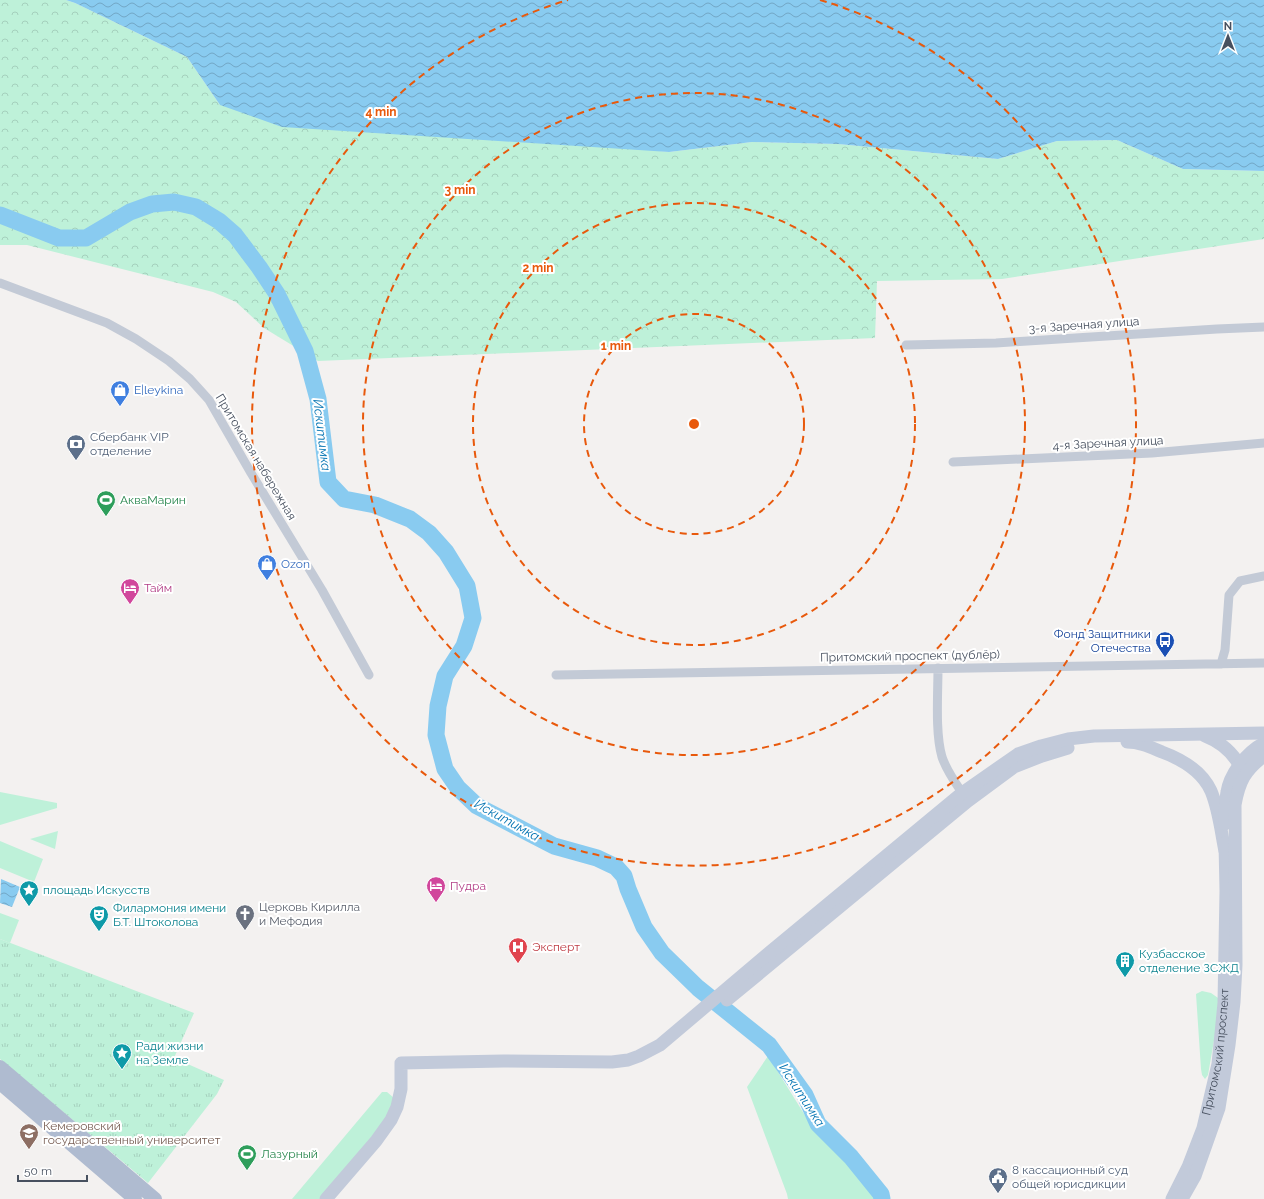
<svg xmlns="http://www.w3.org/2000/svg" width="1264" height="1199" viewBox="0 0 1264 1199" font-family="Raleway,sans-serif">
  <defs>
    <pattern id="forest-crowns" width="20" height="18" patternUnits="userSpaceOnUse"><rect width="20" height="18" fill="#bef1d9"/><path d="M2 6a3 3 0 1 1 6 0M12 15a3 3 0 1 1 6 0" fill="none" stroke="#a5d0bd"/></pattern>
    <pattern id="park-tufts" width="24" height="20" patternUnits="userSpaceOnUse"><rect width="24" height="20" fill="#bef1d9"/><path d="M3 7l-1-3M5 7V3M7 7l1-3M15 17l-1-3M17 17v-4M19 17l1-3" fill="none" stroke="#a5d0bd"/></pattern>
    <pattern id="water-waves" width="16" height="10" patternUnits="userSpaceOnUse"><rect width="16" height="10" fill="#89cbf0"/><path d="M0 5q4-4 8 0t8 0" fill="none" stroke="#72a7c6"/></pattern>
  </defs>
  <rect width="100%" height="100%" fill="#f3f1f0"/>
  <!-- grass -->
  <path fill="#bef1d9" d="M0,792L57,803V808L0,825Z
    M58,831L55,849L30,839Z
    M0,841L43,859L34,882L0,868Z
    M0,913L19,920L10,943L0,939Z
    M1202,991L1211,993L1221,1000L1208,1075L1205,1079L1202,1075L1201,1069L1196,994Z
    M768,1056L811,1125L854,1170L872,1180L877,1185L880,1199H788L787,1194L747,1087Z
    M382,1092H387L394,1098L390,1115L320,1199H292Z"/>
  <!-- forest -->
  <path fill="url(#forest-crowns)" d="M0,0H66L75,3L187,57L220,105L669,152L752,142L838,144L998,159L1057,141L1117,140L1183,169L1264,171V239L1002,279L877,281L875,338L318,361L264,328L236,302L213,292L27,245H0Z"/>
  <!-- park -->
  <path fill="url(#park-tufts)" d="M0,939L194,1013L174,1058L224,1080L217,1094L148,1183L0,1059Z"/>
  <!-- water -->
  <path fill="url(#water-waves)" d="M66,0H1264V171L1183,169L1117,140L1057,141L998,159L838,144L752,142L669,152L282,127L220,105L187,57L75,3Z
    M1,879L20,887L12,907L0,903Z"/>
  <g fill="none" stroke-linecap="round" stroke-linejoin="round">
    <!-- river -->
    <path stroke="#89cbf0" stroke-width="17" d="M0,215L59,238H86L130,212L152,204L174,202L196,207L219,221L235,235L259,267L277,294L305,351L318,399L328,482L344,499L375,505L410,519L429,533L446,552L467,586L473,618L464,646L445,676L438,706L436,735L445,769L458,788L477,806L554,846L597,858L616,867L624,876L628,889L644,927L662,953L698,988L769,1045L805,1095L818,1124L851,1157L881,1194L882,1199"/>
    <!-- minor -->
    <path stroke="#c3cad6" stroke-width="9" d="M0,283L107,323L136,339L169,361L190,379L209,400L251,473L322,590L369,675
      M906,345L996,343L1217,329L1264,327
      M953,462L1152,453L1264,443
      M1221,664L1225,650L1229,595L1240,581L1264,576
      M938,668C938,694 935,733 942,757C947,772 957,785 965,797
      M556,675L1264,663"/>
    <!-- secondary -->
    <g stroke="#c2cada" stroke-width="13">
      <path d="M1205,736C1223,743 1235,754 1243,772"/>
      <path d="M1127,742C1140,742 1150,747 1162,752C1181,759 1202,771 1211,791C1219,810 1221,832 1225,851"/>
      <path d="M1225,824C1225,813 1225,803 1227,792C1230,773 1247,752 1264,743"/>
      <path d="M727,1000L968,801L1014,767L1042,756L1068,748"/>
      <path d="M326,1199L376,1141L391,1120L397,1107L401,1089V1063L503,1061L612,1062L628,1060L639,1056L660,1045L770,952L962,793L1018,754L1041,746L1068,739L1094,736L1264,733"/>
      <path id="s1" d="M1172,1199L1188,1167L1203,1128L1218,1064L1224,1003L1226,891L1225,843"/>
      <path d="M1182,1199L1195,1176L1219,1108L1229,1045L1234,1002L1236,965L1235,805C1239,782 1245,770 1264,756"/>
    </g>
    <!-- primary -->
    <path stroke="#afbbd0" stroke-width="14" d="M0,1067L155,1199
      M0,1083L135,1199"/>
  </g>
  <!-- distance rings -->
  <g fill="none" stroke="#e8590c" stroke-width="2" stroke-dasharray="7 5">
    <circle cx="694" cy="424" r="110"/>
    <circle cx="694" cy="424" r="221"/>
    <circle cx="694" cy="424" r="331"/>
    <path d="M820 0A442 442 0 1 1 568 0"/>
  </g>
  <!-- icons -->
  <defs>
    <symbol id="shop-pin" viewBox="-11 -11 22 30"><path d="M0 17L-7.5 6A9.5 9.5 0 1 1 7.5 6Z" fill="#3f7fe0" stroke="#fff"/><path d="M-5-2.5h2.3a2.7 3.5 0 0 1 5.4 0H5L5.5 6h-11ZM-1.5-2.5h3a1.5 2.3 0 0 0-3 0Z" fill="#fff"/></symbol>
    <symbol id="bank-pin" viewBox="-11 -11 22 30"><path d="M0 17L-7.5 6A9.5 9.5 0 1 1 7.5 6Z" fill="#5c6f8a" stroke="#fff"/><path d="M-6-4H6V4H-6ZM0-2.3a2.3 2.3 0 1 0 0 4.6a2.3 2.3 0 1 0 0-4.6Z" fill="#fff"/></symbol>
    <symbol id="stadium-pin" viewBox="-11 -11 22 30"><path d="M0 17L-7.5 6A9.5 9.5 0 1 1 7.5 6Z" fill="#2e9e5b" stroke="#fff"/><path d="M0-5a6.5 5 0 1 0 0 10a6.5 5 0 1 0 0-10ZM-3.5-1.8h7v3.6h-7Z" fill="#fff"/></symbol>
    <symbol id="hotel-pin" viewBox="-11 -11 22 30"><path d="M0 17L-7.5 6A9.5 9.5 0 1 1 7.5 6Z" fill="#d1479c" stroke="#fff"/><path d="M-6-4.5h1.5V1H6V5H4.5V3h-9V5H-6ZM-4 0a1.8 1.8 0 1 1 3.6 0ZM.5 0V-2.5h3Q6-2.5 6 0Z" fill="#fff"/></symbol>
    <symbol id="bus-pin" viewBox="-11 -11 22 30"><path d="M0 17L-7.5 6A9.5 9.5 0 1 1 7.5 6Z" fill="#1a4fb4" stroke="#fff"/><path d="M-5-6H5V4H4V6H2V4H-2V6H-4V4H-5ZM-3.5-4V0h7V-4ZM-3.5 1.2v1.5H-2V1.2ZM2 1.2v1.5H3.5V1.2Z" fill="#fff"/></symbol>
    <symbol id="sight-pin" viewBox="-11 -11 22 30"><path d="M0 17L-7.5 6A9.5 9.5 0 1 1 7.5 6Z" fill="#0f9aa8" stroke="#fff"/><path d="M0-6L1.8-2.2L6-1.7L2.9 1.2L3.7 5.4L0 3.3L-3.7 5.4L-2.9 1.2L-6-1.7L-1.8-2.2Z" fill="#fff"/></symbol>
    <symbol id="church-pin" viewBox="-11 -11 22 30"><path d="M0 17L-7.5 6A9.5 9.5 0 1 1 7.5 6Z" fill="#6b7280" stroke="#fff"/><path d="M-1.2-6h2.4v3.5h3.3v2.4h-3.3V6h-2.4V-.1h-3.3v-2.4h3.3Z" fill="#fff"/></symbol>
    <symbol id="theatre-pin" viewBox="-11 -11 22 30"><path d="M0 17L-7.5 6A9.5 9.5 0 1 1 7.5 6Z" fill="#0f9aa8" stroke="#fff"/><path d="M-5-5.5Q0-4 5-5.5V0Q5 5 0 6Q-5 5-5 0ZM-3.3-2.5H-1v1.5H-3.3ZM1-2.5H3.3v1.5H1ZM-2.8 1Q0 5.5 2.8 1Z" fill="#fff"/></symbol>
    <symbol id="hospital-pin" viewBox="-11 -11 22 30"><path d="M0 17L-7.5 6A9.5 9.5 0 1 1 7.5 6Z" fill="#e0444e" stroke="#fff"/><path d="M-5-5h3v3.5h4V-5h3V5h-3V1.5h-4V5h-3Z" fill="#fff"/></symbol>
    <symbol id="building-pin" viewBox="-11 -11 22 30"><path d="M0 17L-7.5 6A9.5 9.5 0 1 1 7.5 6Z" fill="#0f9aa8" stroke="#fff"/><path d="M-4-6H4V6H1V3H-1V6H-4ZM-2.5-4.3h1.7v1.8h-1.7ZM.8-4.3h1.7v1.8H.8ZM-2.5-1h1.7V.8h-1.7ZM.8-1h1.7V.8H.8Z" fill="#fff"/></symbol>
    <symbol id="university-pin" viewBox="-11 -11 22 30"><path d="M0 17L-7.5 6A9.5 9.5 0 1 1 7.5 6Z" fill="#8d6e63" stroke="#fff"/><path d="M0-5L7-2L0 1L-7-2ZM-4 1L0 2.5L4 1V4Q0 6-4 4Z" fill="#fff"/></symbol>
    <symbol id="civic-pin" viewBox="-11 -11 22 30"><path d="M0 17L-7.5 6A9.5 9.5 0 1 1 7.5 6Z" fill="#5c6f8a" stroke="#fff"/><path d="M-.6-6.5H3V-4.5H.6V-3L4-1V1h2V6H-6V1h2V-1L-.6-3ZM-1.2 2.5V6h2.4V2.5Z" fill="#fff"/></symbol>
  </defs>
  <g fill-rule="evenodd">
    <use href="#shop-pin" x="109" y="379" width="22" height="30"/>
    <use href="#bank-pin" x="65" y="433" width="22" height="30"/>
    <use href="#stadium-pin" x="95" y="489" width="22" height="30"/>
    <use href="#shop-pin" x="256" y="553" width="22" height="30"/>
    <use href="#hotel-pin" x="119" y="577" width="22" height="30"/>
    <use href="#bus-pin" x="1154" y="630" width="22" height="30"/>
    <use href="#hotel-pin" x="425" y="875" width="22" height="30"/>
    <use href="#sight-pin" x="18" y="879" width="22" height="30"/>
    <use href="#church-pin" x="234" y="903" width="22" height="30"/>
    <use href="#theatre-pin" x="88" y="904" width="22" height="30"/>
    <use href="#hospital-pin" x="507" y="936" width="22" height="30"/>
    <use href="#building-pin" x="1114" y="950" width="22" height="30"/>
    <use href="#sight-pin" x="111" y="1042" width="22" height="30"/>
    <use href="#university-pin" x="18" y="1122" width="22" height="30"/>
    <use href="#stadium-pin" x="236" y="1143" width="22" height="30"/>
    <use href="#civic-pin" x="987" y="1166" width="22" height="30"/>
  </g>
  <g text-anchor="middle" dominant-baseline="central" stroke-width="4" stroke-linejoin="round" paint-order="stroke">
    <!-- street labels -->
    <g font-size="12" fill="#47505f" stroke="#fff">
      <text transform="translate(1084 325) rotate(-4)">3-я Заречная улица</text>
      <text transform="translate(1108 443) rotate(-3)">4-я Заречная улица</text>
      <text transform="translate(256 457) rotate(59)">Притомская набережная</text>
      <text transform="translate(910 656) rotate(-1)">Притомский проспект (дублёр)</text>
      <text stroke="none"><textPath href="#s1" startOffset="155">Притомский проспект</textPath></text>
    </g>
    <!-- shop labels -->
    <g font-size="12" fill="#366cbe" stroke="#fff" text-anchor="start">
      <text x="134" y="390">E|leykina</text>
      <text x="281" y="564">Ozon</text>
    </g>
    <!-- service labels -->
    <g font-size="12" fill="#4e5e75" stroke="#fff" text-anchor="start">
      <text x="90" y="437">Сбербанк VIP<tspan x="90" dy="14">отделение</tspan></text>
      <text x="1012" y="1170">8 кассационный суд<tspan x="1012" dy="14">общей юрисдикции</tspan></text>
    </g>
    <!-- leisure labels -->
    <g font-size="12" fill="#27864d" stroke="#fff" text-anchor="start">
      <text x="120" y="500">АкваМарин</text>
      <text x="261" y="1154">Лазурный</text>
    </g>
    <!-- hotel labels -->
    <g font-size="12" fill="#b23c85" stroke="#fff" text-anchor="start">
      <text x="144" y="588">Тайм</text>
      <text x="450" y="886">Пудра</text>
    </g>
    <!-- transit labels -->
    <g font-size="12" fill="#164399" stroke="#fff" text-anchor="end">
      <text x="1151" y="634">Фонд Защитники<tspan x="1151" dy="14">Отечества</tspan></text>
    </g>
    <!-- culture labels -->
    <g font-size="12" fill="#0d838f" stroke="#fff" text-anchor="start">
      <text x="43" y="890">площадь Искусств</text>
      <text x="113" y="908">Филармония имени<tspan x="113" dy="14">Б.Т. Штоколова</tspan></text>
      <text x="1139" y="954">Кузбасское<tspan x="1139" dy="14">отделение ЗСЖД</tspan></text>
      <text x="136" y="1046">Ради жизни<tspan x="136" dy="14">на Земле</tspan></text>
    </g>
    <!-- worship labels -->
    <g font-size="12" fill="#5b616d" stroke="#fff" text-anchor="start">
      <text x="259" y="907">Церковь Кирилла<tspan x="259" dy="14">и Мефодия</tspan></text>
    </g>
    <!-- health labels -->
    <g font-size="12" fill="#be3a42" stroke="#fff" text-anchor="start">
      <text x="532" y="947">Эксперт</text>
    </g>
    <!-- education labels -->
    <g font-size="12" fill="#785e54" stroke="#fff" text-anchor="start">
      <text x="43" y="1126">Кемеровский<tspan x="43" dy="14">государственный университет</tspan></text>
    </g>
    <!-- water labels -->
    <g font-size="13" font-style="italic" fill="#0675b3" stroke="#fff">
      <text transform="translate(322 435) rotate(83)">Искитимка</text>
      <text transform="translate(507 820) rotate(29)">Искитимка</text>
      <text transform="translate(802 1095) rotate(57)">Искитимка</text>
    </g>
  </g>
  <circle cx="694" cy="424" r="6" fill="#e8590c" stroke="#fff" stroke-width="2"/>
  <g font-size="12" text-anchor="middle" font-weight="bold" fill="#e8590c" stroke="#fff" stroke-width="4" stroke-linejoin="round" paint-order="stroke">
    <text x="381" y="116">4 min</text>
    <text x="460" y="194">3 min</text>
    <text x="538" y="272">2 min</text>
    <text x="616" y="350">1 min</text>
  </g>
  <!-- north arrow -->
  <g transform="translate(1228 36)" stroke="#ffffff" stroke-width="3" paint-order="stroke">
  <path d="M0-3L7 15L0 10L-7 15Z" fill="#47505f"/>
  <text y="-6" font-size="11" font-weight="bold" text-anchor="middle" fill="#47505f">N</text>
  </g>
  <!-- scale -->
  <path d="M18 1175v6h69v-6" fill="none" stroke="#47505f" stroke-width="2"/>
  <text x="24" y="1175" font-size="12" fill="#47505f" stroke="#ffffff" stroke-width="3" paint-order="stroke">50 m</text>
</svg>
